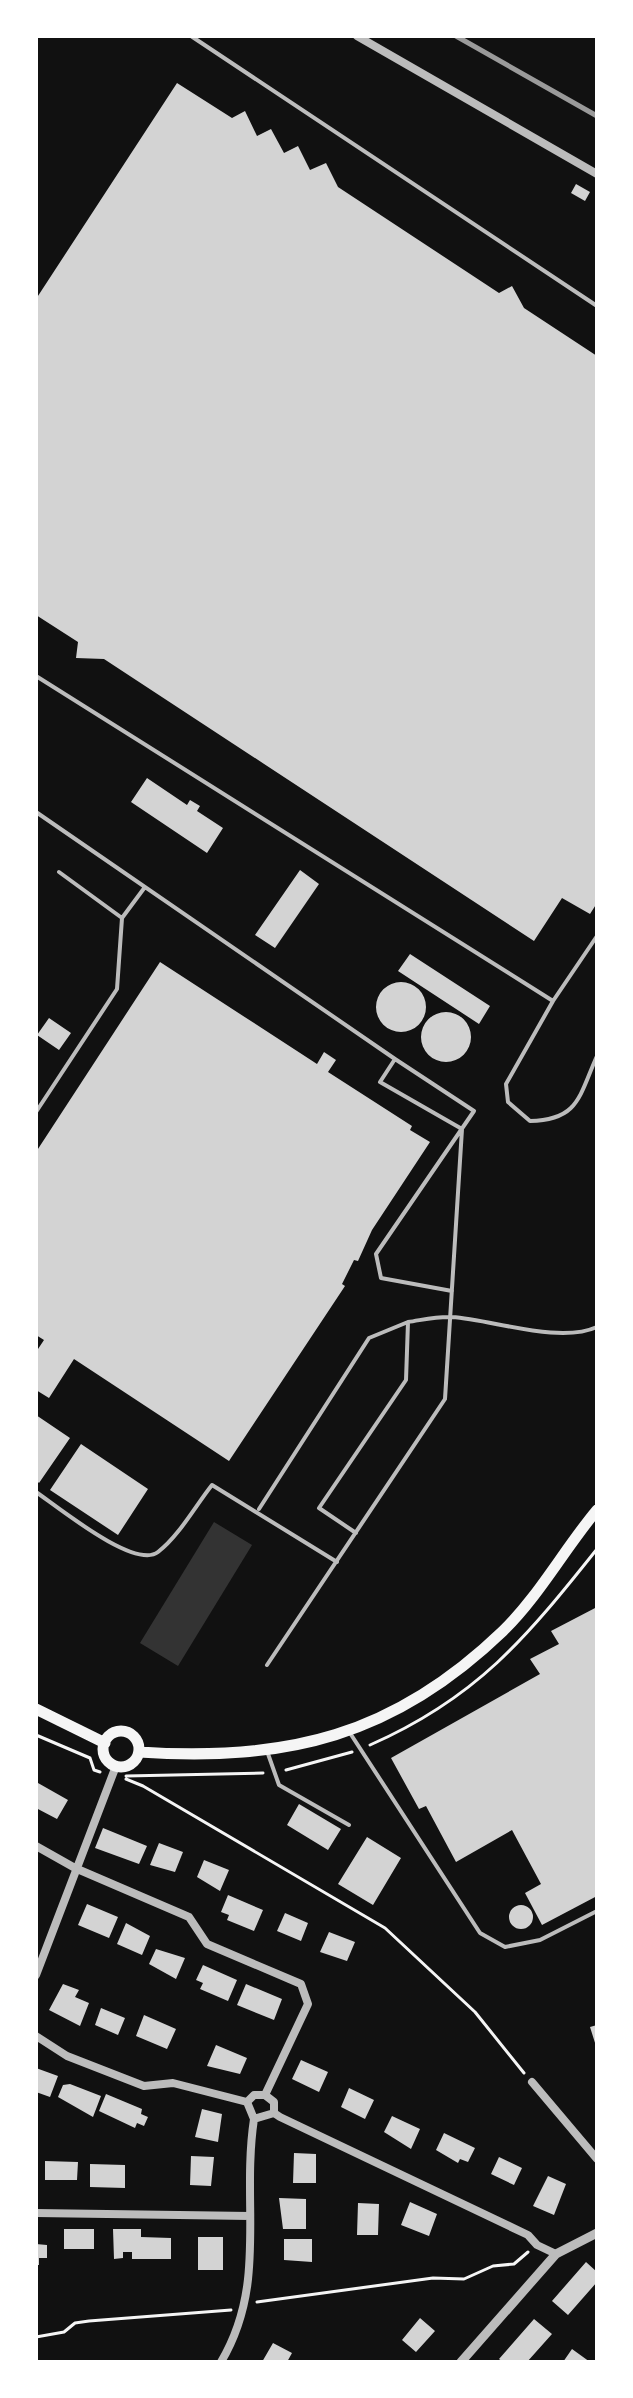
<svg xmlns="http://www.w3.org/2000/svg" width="633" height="2398" viewBox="0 0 633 2398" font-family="Arial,sans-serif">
  <rect width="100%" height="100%" fill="#111"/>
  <!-- water -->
  <path fill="#333" d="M214,1522L252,1545L178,1666L140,1643Z"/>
  <!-- building -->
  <path fill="#d3d3d3" d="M177,83L232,118L245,111L257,136L271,129L284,153L298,146L310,170L326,163L338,187L499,293L512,286L524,308L597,356V903L590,914L562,898L534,941L104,659L76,658L78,642L36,615V299Z
    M576,184L590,192L585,201L571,193Z
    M147,778L187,805L190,800L200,806L197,811L223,828L207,853L131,802Z
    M300,870L319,884L275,948L255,935Z
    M410,954L490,1006L479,1024L398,971Z
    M160,962L317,1064L324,1052L336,1060L328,1072L412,1126L410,1130L430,1142L372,1230L358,1261L354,1260L342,1284L345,1286L229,1461L74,1359L49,1398L36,1390V1352L44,1340L36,1335V1152Z
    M376 1007a25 25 0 1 1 50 0a25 25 0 1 1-50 0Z
    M421 1037a25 25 0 1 1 50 0a25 25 0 1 1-50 0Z
    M49,1018L71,1033L59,1050L37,1035Z
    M36,1415L70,1438L39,1483L36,1480Z
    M81,1444L148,1489L118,1535L50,1490Z
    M597,1607V1896L542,1925L525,1893L541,1884L512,1830L456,1862L426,1806L419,1809L391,1758L540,1674L530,1659L559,1644L551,1631Z
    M38,1783L68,1800L57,1819L36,1808Z
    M299,1804L341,1829L328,1850L287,1825Z
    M103,1828L147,1846L139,1864L95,1848Z
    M367,1837L401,1858L373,1905L338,1884Z
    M159,1843L183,1852L175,1872L150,1865Z
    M204,1860L229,1870L220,1891L197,1877Z
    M228,1895L263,1910L254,1931L227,1920L229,1915L221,1912Z
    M87,1904L118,1917L109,1938L78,1925Z
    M509 1917a12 12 0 1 1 24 0a12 12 0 1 1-24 0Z
    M285,1913L308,1923L301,1941L277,1931Z
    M126,1923L150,1936L142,1955L117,1944Z
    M329,1932L355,1942L347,1961L320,1952Z
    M156,1949L185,1958L176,1979L149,1964Z
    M203,1965L237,1980L228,2001L200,1989L203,1983L196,1980Z
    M63,1984L79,1990L75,1997L89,2003L80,2026L49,2010Z
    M246,1984L282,1999L274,2020L237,2005Z
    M101,2008L125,2018L118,2035L95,2025Z
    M144,2015L176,2029L167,2049L136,2036Z
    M597,2025V2046H596L590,2027Z
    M216,2045L247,2058L240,2074L207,2066Z
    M301,2060L328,2072L319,2092L292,2079Z
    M36,2068L58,2076L50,2097L36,2092Z
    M70,2084L101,2096L93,2117L58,2097L63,2085Z
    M349,2088L374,2100L365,2119L341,2107Z
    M106,2094L142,2109L141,2114L148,2117L144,2126L137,2123L135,2128L99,2111Z
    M202,2109L222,2114L218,2142L195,2137Z
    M392,2116L420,2129L411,2149L384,2132Z
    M444,2133L475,2148L468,2162L460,2159L458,2163L436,2150Z
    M294,2153L316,2154V2183H293Z
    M191,2156L214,2157L211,2186L190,2185Z
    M499,2157L522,2168L514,2185L491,2174Z
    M45,2161L78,2162L77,2180H45Z
    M90,2164L125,2165V2188L90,2187Z
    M548,2176L566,2184L554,2215L533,2206Z
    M279,2198L306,2199V2229H283Z
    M410,2202L437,2214L429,2236L401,2225Z
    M358,2203L379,2204L378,2235H357Z
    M64,2229H94V2249H64Z
    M113,2229H141V2237L171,2238V2259H132V2252H123V2258L114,2259Z
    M198,2237H223V2270H198Z
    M284,2239H312V2262L284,2260Z
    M36,2244L47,2245V2258H39V2265H36Z
    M586,2262L597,2272V2282L568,2315L552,2301Z
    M420,2318L435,2331L416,2352L402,2340Z
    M534,2319L552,2334L527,2362H503L499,2359Z
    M273,2343L292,2353L287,2362H262Z
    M572,2349L590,2362H563Z"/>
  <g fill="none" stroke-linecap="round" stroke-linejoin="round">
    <!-- path -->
    <path stroke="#f5f5f5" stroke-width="3" d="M36,1735L90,1758L94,1770L100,1772
      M370,1745C477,1698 526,1638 597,1549
      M286,1770L352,1752
      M126,1776L263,1773
      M126,1779L143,1786L385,1928L475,2012L524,2073
      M257,2302L433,2278L464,2279L493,2266L514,2264L528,2252
      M36,2337L64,2332L75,2323L89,2321L231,2310"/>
    <!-- service -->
    <path stroke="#bcbcbc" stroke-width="4" d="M191,36L597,306
      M36,676L553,1001L597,936
      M36,812L395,1059L380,1082L462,1129L445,1399L267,1665
      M59,872L122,918L145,887
      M553,1001L506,1084L508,1102L530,1121C579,1120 579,1096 597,1056
      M395,1059L474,1111L376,1254L381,1278L452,1291
      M36,1112L117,989L122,918
      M36,1492C58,1507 135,1570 158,1552C179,1536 196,1505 212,1485L337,1562
      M259,1509L369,1338L408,1322
      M356,1533L319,1508L406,1380L408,1322C422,1320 438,1316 452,1317C494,1320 559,1344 597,1327
      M350,1733L480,1933L505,1947L540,1940L597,1911
      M267,1751L279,1785L349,1825"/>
    <!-- minor -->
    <path stroke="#bcbcbc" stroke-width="8" d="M357,36L597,174
      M36,1846L75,1868L189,1917L207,1944L301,1984L308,2004L265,2095
      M36,1975L116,1766
      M36,2036L67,2056L144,2086L173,2083L247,2102
      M532,2082L597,2159
      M274,2113L254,2119L247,2102L254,2095H265L274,2102V2113L280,2117L528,2235L537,2245L556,2254
      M36,2213L250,2216
      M221,2362C268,2283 241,2205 254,2119"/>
    <!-- tertiary -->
    <path stroke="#bcbcbc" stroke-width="9" d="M461,2362L556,2254L597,2233"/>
    <!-- secondary -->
    <path stroke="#f5f5f5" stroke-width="11" d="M36,1709L105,1743
      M103 1749a18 18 0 1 1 36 0a18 18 0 1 1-36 0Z
      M139,1752C287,1762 394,1736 503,1631C539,1596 565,1548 597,1510"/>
    <!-- rail -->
    <path stroke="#9a9a9a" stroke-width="5" d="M456,36L597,116"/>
  </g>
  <!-- border -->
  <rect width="633" height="2398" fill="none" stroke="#ffffff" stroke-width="76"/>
</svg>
